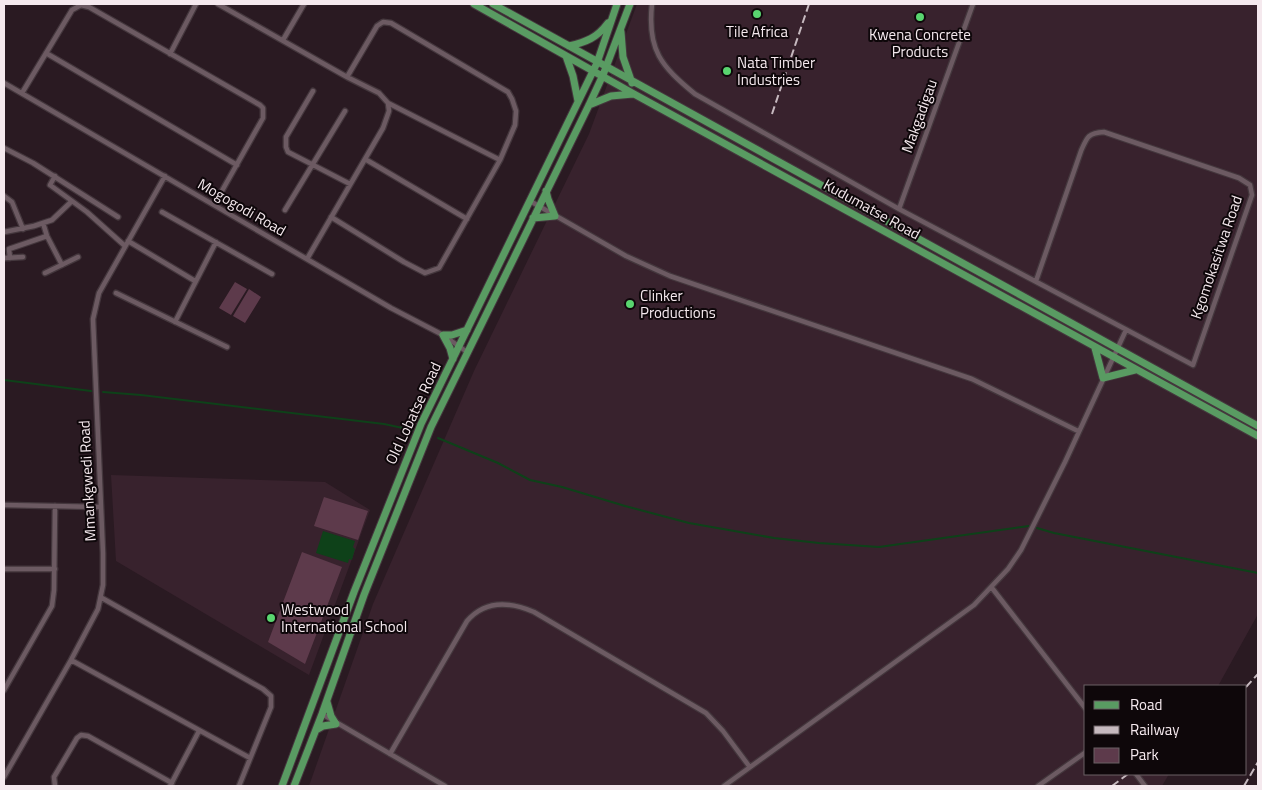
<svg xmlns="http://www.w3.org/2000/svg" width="1262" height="790" viewBox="0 0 1262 790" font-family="'Titillium Web',sans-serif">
  <rect width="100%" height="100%" fill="#2a1a22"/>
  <!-- built -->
  <path fill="#38222d" d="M637,4H1258V614L1218,686H1086V774H1169L1162,786H309L373,604L474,371L589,134Z
    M111,475L325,482L370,510L309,675L116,561Z"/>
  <!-- green -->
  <path fill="#5d3a4b" d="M235,282L247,289L231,315L219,308Z
    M249,289L261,297L245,323L233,316Z
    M324,497L368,511L358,540L314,526Z
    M302,552L342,567L305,664L268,642Z"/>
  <!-- water -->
  <path fill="#0e4119" d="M323,531L355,541L353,547L355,549L352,560L349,559L348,563L316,553Z"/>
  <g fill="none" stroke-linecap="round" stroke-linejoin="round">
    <!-- stream -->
    <path stroke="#0e4119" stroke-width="2" d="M4,380L91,391
      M103,392L141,395L384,424L412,430
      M438,438L498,463L530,480L562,487L625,506L689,523L774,538L819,543L879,547L1029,526
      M1037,528L1054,533L1258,573"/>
    <defs>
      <path id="minor" d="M218,4L347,77L379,93L388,103L389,111L383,128L307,259
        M652,4C647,50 661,66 695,94L899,209L1193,365L1252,195L1250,185L1239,178L1104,132C1088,133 1087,137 1081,151L1036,281
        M283,40L304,4
        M46,53L237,165
        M170,54L196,4
        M4,83L391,308L443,335L467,352
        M313,91L286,137V147L288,152L350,184
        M22,93L72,10L81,5L89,7L260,105L263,108V118L214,205
        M388,103L500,160
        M4,148L33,163L118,217
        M365,159L467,219
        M4,196L12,202L23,229
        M72,201L87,212L125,246
        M530,201L626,256L670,276L972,379L1078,431
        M899,209L973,4
        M285,210L345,111
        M162,212L272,274
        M331,217L404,262L425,273L439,268L500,160L515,125L516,111L512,99L508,92L391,23L383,22L377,26L347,77
        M43,223L47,236L62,265
        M4,232L34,226L52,220L72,201L50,185L55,176
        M128,241L195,281
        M4,258L23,257
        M10,258L9,249L47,236
        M45,273L78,257
        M116,293L227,347
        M175,322L216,242
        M4,505L100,507
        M4,569H55
        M992,588L1086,709
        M102,598L263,689L271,696V707L239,786
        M71,660L250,758
        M4,690L52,606L54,590L55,506
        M322,714L445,786
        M390,754L467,621C486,599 511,602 534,612L706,713L723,731L749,766
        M1136,774L1145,786
        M4,777L71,660L98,609L103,585V553L93,319L99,293L165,176
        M55,786L54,777L77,738L81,735L88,736L172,783
        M170,786L199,731
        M724,786L974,605L1008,569L1021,550L1065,462L1126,330
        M1038,786L1086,752"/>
      <path id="primary" d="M474,4L634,94L1258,436
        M493,4C747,146 1004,284 1258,426
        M621,32L623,57L632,83
        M569,46C586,42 597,38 608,23
        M566,56L573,76L578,101
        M589,105L611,96L633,94
        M533,218L555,216L548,199L546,191
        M1095,348L1103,378L1135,370
        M453,359L450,348L443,335H452L467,330
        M316,730L323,726L336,724L331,716L327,702
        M282,786L354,592L421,424L597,63L617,4
        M294,786L322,714L364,595L431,427L589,105L603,75L630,4"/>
    </defs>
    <!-- minor casing -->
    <use href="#minor" stroke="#44373d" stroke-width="7"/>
    <!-- primary casing -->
    <use href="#primary" stroke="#44373d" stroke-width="9"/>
    <!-- minor -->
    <use href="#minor" stroke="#6c5a62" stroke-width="4.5"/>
    <!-- primary -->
    <use href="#primary" stroke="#599b62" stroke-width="7"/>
    <!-- rail -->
    <path stroke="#c6b9bf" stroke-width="2" stroke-dasharray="8 4" stroke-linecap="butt" d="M772,114L809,4
      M1246,687L1258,674
      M1112,786L1128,774
      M1244,786L1258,762"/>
  </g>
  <!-- markers -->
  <g fill="#59d56f" stroke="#0e070a" stroke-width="2">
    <circle cx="757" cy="14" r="5"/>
    <circle cx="920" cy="17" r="5"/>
    <circle cx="727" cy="71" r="5"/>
    <circle cx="630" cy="304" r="5"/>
    <circle cx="271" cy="618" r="5"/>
  </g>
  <g text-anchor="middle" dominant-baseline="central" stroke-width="4" stroke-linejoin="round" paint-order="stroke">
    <!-- poi labels -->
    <g font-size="15" fill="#f5e9ee" stroke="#0e070a" text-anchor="start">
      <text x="757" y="31" text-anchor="middle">Tile Africa</text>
      <text x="920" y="34" text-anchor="middle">Kwena Concrete<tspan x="920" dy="17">Products</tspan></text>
      <text x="737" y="62">Nata Timber<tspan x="737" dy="17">Industries</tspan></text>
      <text x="640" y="295">Clinker<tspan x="640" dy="17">Productions</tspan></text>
      <text x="281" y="609">Westwood<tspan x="281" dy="17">International School</tspan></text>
    </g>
    <!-- street labels -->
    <g font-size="15" fill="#f5e9ee" stroke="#0e070a">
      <text transform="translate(919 116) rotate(-70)">Makgadigau</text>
      <text transform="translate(242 207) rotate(30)">Mogogodi Road</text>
      <text transform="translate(872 209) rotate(29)">Kudumatse Road</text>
      <text transform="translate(1216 257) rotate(-71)">Kgomokasitwa Road</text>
      <text transform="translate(413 413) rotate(-65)">Old Lobatse Road</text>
      <text transform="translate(87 481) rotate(-93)">Mmankgwedi Road</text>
    </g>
  </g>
  <!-- border -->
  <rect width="1262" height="790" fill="none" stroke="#f5e9ee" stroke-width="10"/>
  <!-- legend -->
  <rect x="1084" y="685" width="162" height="90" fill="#0e070a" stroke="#6a6165"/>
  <rect x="1094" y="701" width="25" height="8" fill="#599b62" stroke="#6a6165"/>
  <text x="1130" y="710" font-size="15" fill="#f5e9ee">Road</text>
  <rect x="1094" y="726" width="25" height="8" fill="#c6b9bf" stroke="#6a6165"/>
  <text x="1130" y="735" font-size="15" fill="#f5e9ee">Railway</text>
  <rect x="1094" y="748" width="25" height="15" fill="#5d3a4b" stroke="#6a6165"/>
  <text x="1130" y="760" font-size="15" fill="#f5e9ee">Park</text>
</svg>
